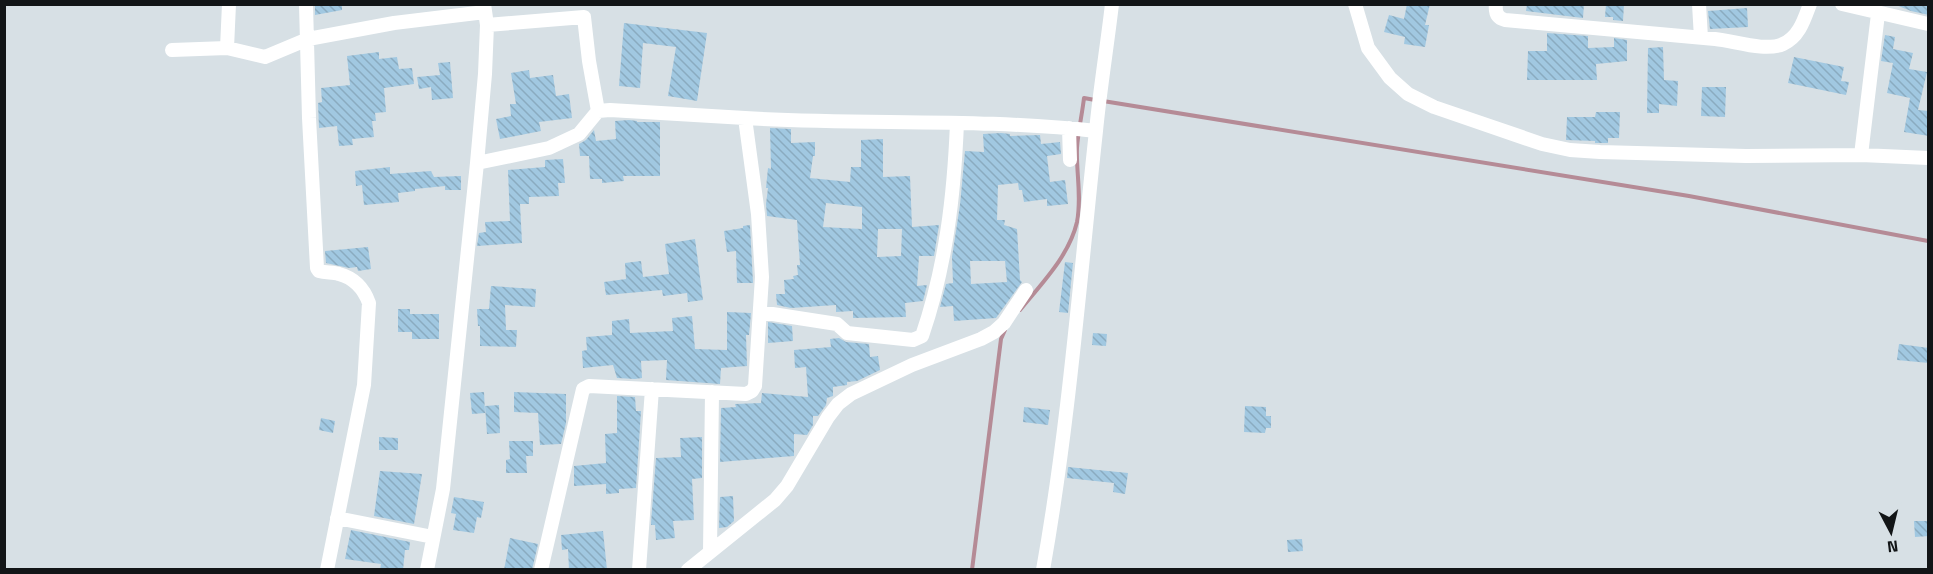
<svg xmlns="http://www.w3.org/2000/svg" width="1933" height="574" viewBox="0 0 1933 574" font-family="'Titillium Web',sans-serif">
  <defs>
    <pattern id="building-back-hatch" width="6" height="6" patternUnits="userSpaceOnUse" patternTransform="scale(1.5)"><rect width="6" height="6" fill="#a1c8e1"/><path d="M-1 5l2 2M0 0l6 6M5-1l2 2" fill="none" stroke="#8aabc0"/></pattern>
  </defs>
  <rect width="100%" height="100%" fill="#d7e0e5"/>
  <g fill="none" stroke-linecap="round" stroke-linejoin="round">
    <!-- stream -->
    <path stroke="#b58b96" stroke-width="4" d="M1103,101L1689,196L1928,241
      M1020,310C1042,283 1069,256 1077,222C1082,197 1076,173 1077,148C1078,132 1082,115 1084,98L1095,100
      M972,570L1001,339L1005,330"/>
  </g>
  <!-- building -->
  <path fill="url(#building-back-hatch)" fill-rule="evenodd" d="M315,4H342V10L315,15Z
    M1407,4H1430L1425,25H1429L1425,47L1404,44L1405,37L1384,32L1389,15L1404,19Z
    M1527,4H1584L1583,18L1526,11Z
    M1606,4H1624L1623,21L1613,20V17H1605Z
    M1929,4V15L1911,11L1896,5Z
    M1747,8L1748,27L1710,29L1708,11Z
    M624,23L707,33L697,101L668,96L676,47L643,43L640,88L619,86Z
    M1547,33L1588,36V48L1614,47V38L1627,40V61L1596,64L1597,80H1527L1528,51H1547Z
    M1885,35L1895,37L1893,49L1913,53L1909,69L1927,72L1918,110L1929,111V136L1904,132L1910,98L1887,93L1893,63L1881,61Z
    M1663,47L1664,80L1678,81L1677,106L1659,104V113H1647L1648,48Z
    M379,52V59L397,57L399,69L412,68L414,84L384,88L386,112L375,113L376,121H372L374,137L352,139L353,145L339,146L337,126L319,128L318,103L322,102L321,88L350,85L347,56Z
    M1794,57L1844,67L1841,81L1849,82L1846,95L1788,83Z
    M450,62L453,98L432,100L431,87L419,89L417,77L440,75L438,63Z
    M529,70L530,78L553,75L556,96L569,94L572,118L539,122L541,131L500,139L496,119L511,116L510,104H516L511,73Z
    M1702,87H1726L1725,117L1701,116Z
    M1596,112H1620L1619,138H1608V143H1595V141L1566,140L1567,117H1595Z
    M629,120L637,121V122H660V176H623L624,181L602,183V179H590L589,156H580L579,144L586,140L594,130L596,141L616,139L615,121Z
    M770,128L791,129V143L815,142V156H813L810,178L850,182L851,167H861V140L883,139V177L910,176L912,227L939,225L934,256H919L917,286L927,285L923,301L905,303L906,317L853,318V311L836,312V305L791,308L777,305L776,294H785L784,280L794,279L793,276L798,275L797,265H800L797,220L767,216L766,204L768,188H766L768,168L771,169ZM826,203L862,207V229L823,227ZM878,229H902L901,256L877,257Z
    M1001,133L1010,134V136L1040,135L1041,144L1060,142L1061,154L1047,156L1050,182L1065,180L1068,204L1047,206V199L1024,202L1022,190H1019L1018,183L998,185L997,220H1005L1004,225L1017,229L1020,280L1022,282L996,318L954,321L953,306L940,307L946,284L953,283L952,257L960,205L965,151L984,152L983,134ZM970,261H1005L1007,282L971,284Z
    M563,159L565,183H558L559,196L529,197V204H520L522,243L477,246L479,233L486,232L485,222L510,221L508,170L545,167V160Z
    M390,167V174L431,171L434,177L461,176V190H445V186L415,189V191L398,193L399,202L364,205L362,185L356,186L355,171Z
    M750,225L753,283H737L736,251L727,252L724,231L743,228V226Z
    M695,239L703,300L688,302L687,293L663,296L662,290L606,295L604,282L626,279L625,263L641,261L643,277L669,274L665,244Z
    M368,247L371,269L358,271L357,267L349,268L326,263L325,251Z
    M1065,262L1073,263L1068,313L1059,312Z
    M491,286L536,289L535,307L505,305L506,330H517L516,347L480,346V326H478L477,309H489Z
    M398,309H410V314H439V339H412V332H398Z
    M727,312L751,313L749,335H746L747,366L721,368L720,384L666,380L667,360L641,361L642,378L635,379L617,378L613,365L583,368L582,351L587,350L586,337L612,335V321L629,319L630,333L673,331L672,318L692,316L695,349L727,350Z
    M768,322L792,326L793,341L768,343Z
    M1093,333L1107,334L1106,346L1092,345Z
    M839,338L846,342L869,344L870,357L878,356L880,370L857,381L847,382V385L833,387V396L827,398L826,405L818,416H813V425L807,435L794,434V456L720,462L721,408L736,407L735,404L761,403L762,393L808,397L806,367L795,368L794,350L831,347L830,339Z
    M1899,344L1929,348V363L1897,360Z
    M484,392L485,413L472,414L470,393Z
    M514,392L566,394V423L561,444L540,445L538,413L514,412Z
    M617,396L635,397L636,411H641L636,488L619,489V493L606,494V484L574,486V466L606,463L605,434L617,433Z
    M499,405L500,433L487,434L485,406Z
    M1245,406L1266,407V416H1271V428H1266L1265,433L1244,432Z
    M1024,407L1050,410L1048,425L1023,422Z
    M321,418L335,421L333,433L319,430Z
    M379,437L398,438V450H379Z
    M702,437V478L692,479L694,520L673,521L675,538L656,540L655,525H651V523L656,458L681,457L680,438Z
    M509,441H533V456H526L527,473H506V460L510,459Z
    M1068,467L1128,473L1125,494L1113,492L1114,483L1067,478Z
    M380,471L422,474L414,524L374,516Z
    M733,496L734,521L727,527L719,528L720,497Z
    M454,497L484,502L481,518L477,517L474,533L453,530L456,514L451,513Z
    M1914,521H1929V536L1915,537Z
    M351,530L410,542L409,550H405L403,570H380L381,564L345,559Z
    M603,531L607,570H569L568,549L562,550L561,535Z
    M510,538L538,544L532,570H504Z
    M1302,539L1303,551L1288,552L1287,540Z"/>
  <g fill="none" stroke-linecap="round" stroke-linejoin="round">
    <!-- street -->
    <path stroke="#fff" stroke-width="14" d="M306,4L309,118L317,268L319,271C326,273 333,272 339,274C354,278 364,289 369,303L364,385L327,570
      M484,4L487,25L584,17L589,61L598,111L610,110L745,118L758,214L762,277L755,386L752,391L746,394L589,386L583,389L541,570
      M1355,4L1368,48L1390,78L1408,94L1434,107L1542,144L1570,150L1600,152L1746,156L1861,155L1928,158
      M1496,4C1495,12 1497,18 1505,20C1575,26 1645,32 1715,39C1735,41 1765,52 1783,44C1799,37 1804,20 1810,4
      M1699,4L1701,38
      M1842,4L1928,24
      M227,48L229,4
      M172,50L227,48L265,57L308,39L394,23L485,12
      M745,118C862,125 980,118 1096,131
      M1069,128L1070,160
      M1861,155L1878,14
      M477,163L549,148L579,134L598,111
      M760,312L837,324L847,333L913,340L922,336C946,266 954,196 957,123
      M337,518L433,537
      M710,552L712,392
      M427,570L443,489L477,163L485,74L487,25
      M639,570L652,389
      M688,570L775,500L787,486L828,417L838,404L851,394L912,365L981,339L994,332L1004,323L1026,290
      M1043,570C1069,424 1080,277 1096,131C1100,89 1107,47 1112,4"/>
  </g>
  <!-- border -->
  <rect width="1933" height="574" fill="none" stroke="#121517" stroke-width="12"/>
  <!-- north arrow -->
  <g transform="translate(1891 532) rotate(173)" stroke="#d7e0e5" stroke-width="4.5" paint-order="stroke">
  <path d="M0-4.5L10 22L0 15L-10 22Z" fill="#121517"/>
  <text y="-9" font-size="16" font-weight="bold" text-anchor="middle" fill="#121517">N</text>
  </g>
</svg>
